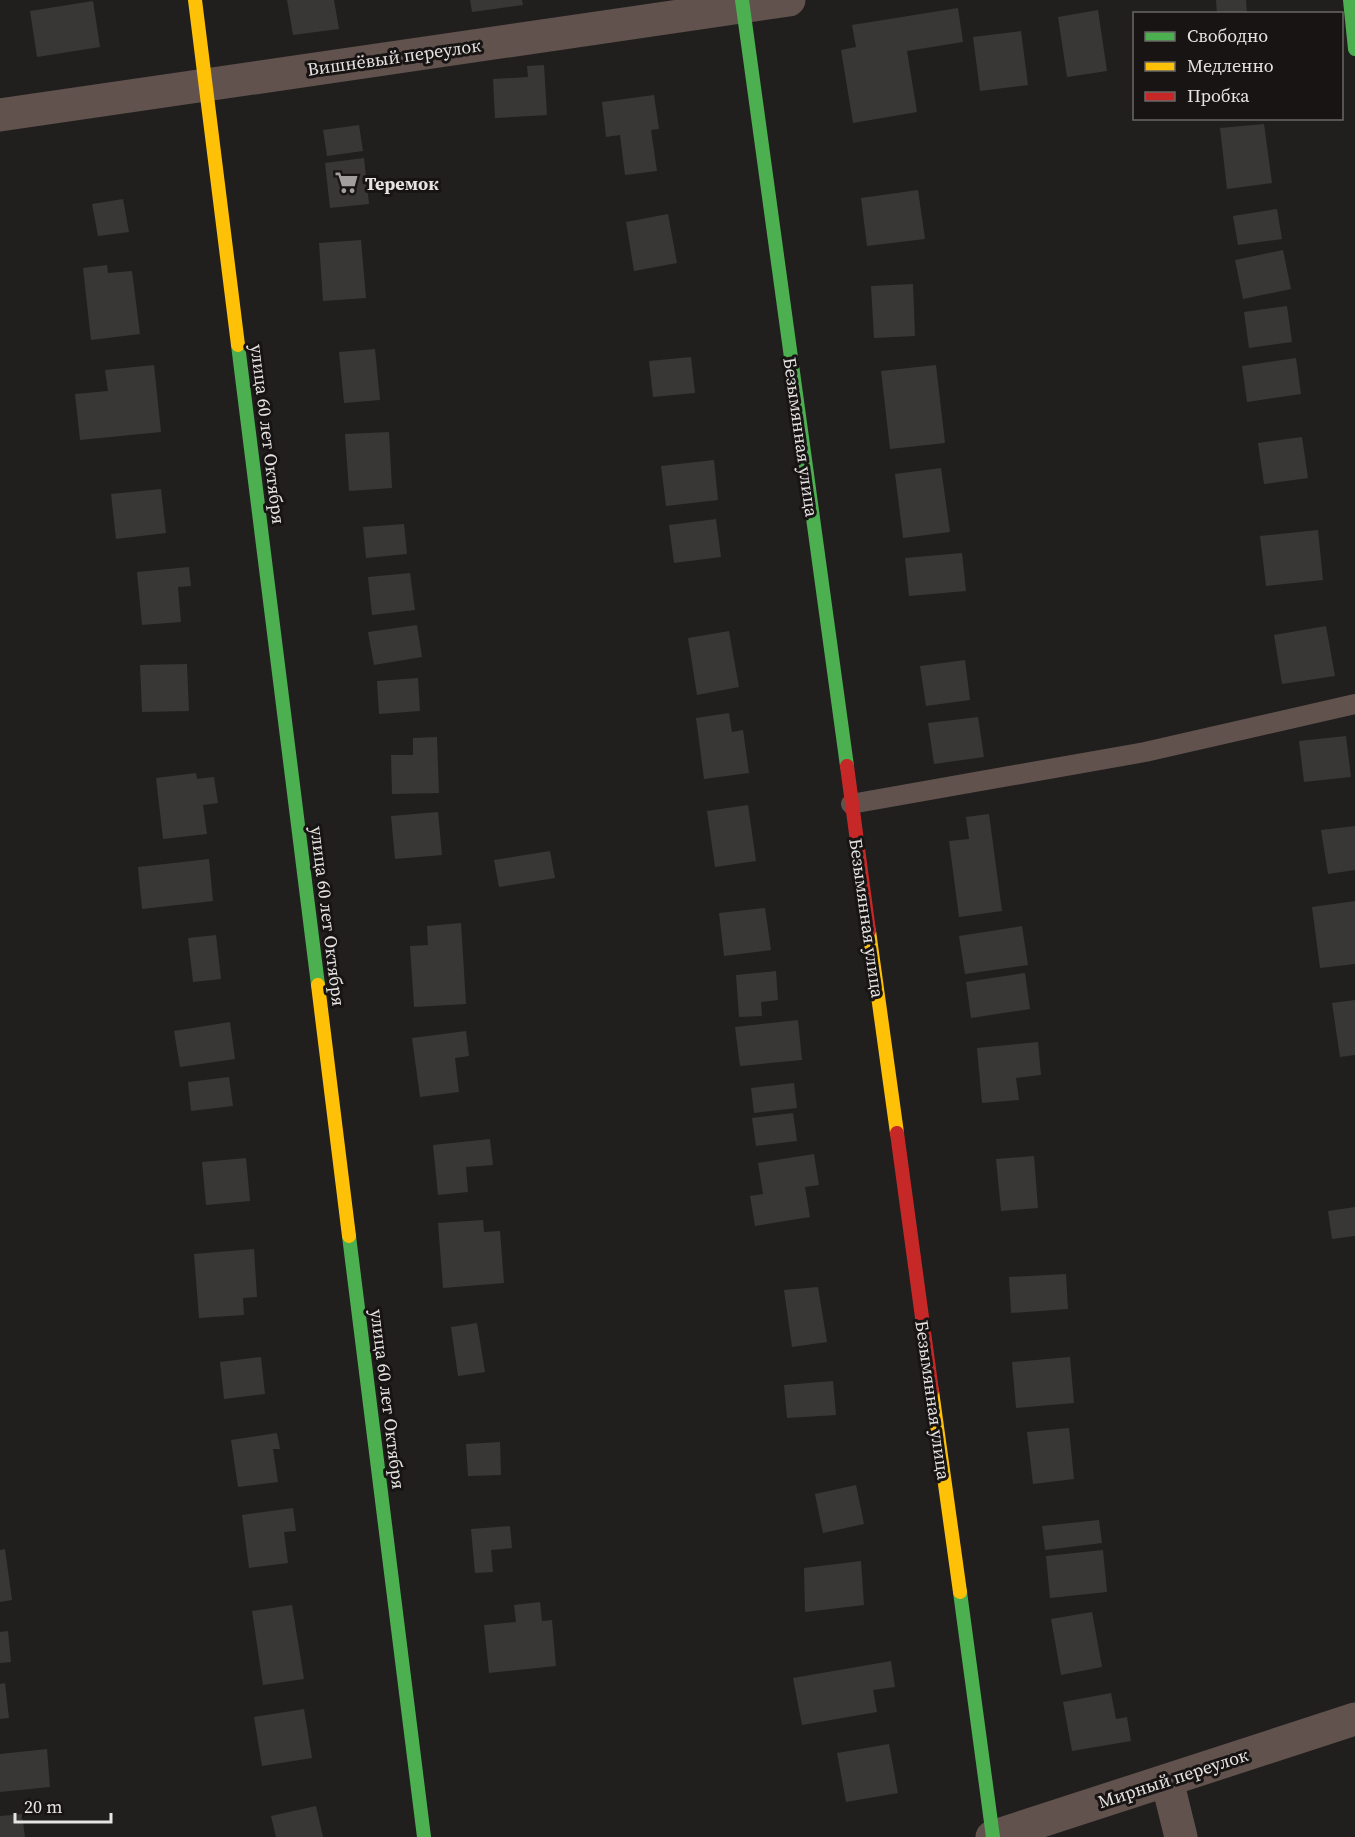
<svg xmlns="http://www.w3.org/2000/svg" width="1355" height="1837" viewBox="0 0 1355 1837" font-family="'Source Serif 4',serif">
  <rect width="100%" height="100%" fill="#201f1e"/>
  <!-- building -->
  <path fill="#383736" d="M287,0H334L339,29L293,35Z
    M470,0H522L523,5L472,12Z
    M1216,0H1246L1247,14H1217Z
    M93,1L100,47L37,57L30,11Z
    M958,8L963,42L907,51L917,112L853,123L841,50L856,47L852,25Z
    M1098,10L1107,71L1067,77L1058,17Z
    M1021,31L1028,85L980,91L973,37Z
    M544,65L547,115L495,118L493,79L528,77L527,66Z
    M654,95L659,129L651,130L657,171L625,175L620,135L606,137L602,102Z
    M1264,124L1272,183L1227,189L1220,128Z
    M359,125L363,151L327,156L323,130Z
    M364,158L369,204L330,208L325,163Z
    M918,190L925,239L867,246L861,198Z
    M123,199L129,232L98,236L92,204Z
    M1277,209L1282,239L1238,245L1233,216Z
    M668,214L677,263L634,271L626,222Z
    M361,240L366,298L323,301L319,243Z
    M1283,250L1291,289L1243,299L1235,260Z
    M107,265L108,273L132,271L140,334L91,340L83,268Z
    M913,284L915,336L874,338L871,286Z
    M1287,306L1292,342L1249,348L1244,312Z
    M375,349L380,400L344,403L339,352Z
    M691,357L695,393L653,397L649,361Z
    M1296,358L1301,394L1247,402L1242,366Z
    M154,365L161,432L80,440L75,394L108,391L105,370Z
    M936,365L945,443L890,449L881,371Z
    M389,432L392,488L349,491L345,434Z
    M1302,437L1308,478L1264,484L1258,443Z
    M714,460L718,500L666,506L661,466Z
    M941,468L950,532L903,538L895,474Z
    M161,489L166,533L116,539L111,494Z
    M716,519L721,557L674,563L669,525Z
    M404,524L407,554L366,558L363,527Z
    M1318,530L1323,580L1266,586L1260,536Z
    M962,553L966,591L909,596L905,558Z
    M189,567L191,586L178,587L181,622L142,625L137,572Z
    M410,573L415,610L372,615L368,577Z
    M417,625L422,657L374,665L368,632Z
    M1326,626L1335,676L1282,684L1274,635Z
    M729,631L739,687L697,695L688,638Z
    M965,660L970,700L926,706L920,666Z
    M187,664L189,711L142,712L140,665Z
    M418,678L420,711L379,714L377,681Z
    M729,713L732,732L743,730L749,773L704,779L696,718Z
    M978,717L984,757L934,764L928,723Z
    M1346,736L1351,777L1304,782L1299,741Z
    M437,737L439,793L392,794L391,755H413V738Z
    M196,773L197,779L214,777L218,803L203,805L207,834L163,839L156,778Z
    M748,805L756,861L715,867L707,811Z
    M438,812L442,855L395,859L391,816Z
    M989,814L1002,911L959,917L949,841L969,839L966,817Z
    M1355,826V870L1328,874L1321,830Z
    M550,851L555,878L499,887L494,860Z
    M209,859L213,901L142,909L138,867Z
    M1355,901V964L1320,968L1312,907Z
    M765,908L771,950L724,956L719,913Z
    M461,923L466,1004L414,1007L410,946L428,945L427,926Z
    M1022,926L1028,965L965,974L959,936Z
    M216,935L221,979L193,982L188,938Z
    M776,971L778,1000L761,1002L762,1016L739,1017L736,975Z
    M1025,973L1030,1009L971,1018L966,982Z
    M1355,1000V1055L1340,1057L1332,1003Z
    M798,1020L802,1060L740,1066L735,1027Z
    M230,1022L235,1059L180,1067L174,1031Z
    M466,1031L469,1056L455,1058L459,1092L420,1097L412,1038Z
    M1038,1042L1041,1075L1016,1078L1019,1100L982,1103L977,1048Z
    M229,1077L233,1106L191,1111L188,1082Z
    M794,1083L797,1108L754,1113L751,1088Z
    M793,1113L797,1141L756,1146L752,1118Z
    M490,1139L493,1165L466,1167L468,1192L438,1195L433,1145Z
    M814,1154L819,1185L805,1187L810,1217L755,1226L750,1196L763,1194L758,1163Z
    M1034,1156L1038,1208L1001,1211L996,1159Z
    M246,1158L250,1201L206,1205L202,1162Z
    M1355,1207V1236L1332,1239L1328,1211Z
    M483,1220L484,1232L500,1231L504,1283L443,1288L438,1223Z
    M254,1249L257,1297L243,1298L244,1315L199,1318L194,1254Z
    M1066,1274L1068,1309L1011,1313L1009,1277Z
    M818,1287L827,1342L792,1347L784,1290Z
    M477,1323L485,1372L458,1376L451,1327Z
    M261,1357L265,1394L224,1399L220,1362Z
    M1070,1357L1074,1403L1016,1408L1012,1362Z
    M833,1381L836,1415L787,1418L784,1385Z
    M1069,1428L1074,1479L1033,1484L1027,1432Z
    M277,1433L280,1449H273L278,1482L238,1487L231,1440Z
    M500,1442L501,1475L468,1476L466,1444Z
    M856,1485L864,1524L823,1533L815,1494Z
    M293,1508L296,1531L284,1532L288,1563L249,1568L242,1515Z
    M1099,1520L1102,1543L1045,1550L1042,1526Z
    M510,1526L512,1548L491,1550L493,1572L475,1573L471,1529Z
    M5,1549L12,1600L0,1602V1550Z
    M1103,1550L1107,1592L1050,1598L1046,1556Z
    M861,1561L864,1605L805,1612L804,1568Z
    M540,1602L542,1621L552,1620L556,1666L489,1673L484,1625L516,1622L514,1605Z
    M292,1605L304,1679L263,1685L252,1611Z
    M1092,1612L1102,1667L1061,1675L1051,1619Z
    M8,1631L11,1662L0,1663V1632Z
    M891,1661L895,1687L873,1690L877,1712L802,1725L793,1678Z
    M5,1683L9,1718L0,1719V1684Z
    M1111,1693L1116,1719L1127,1717L1131,1741L1072,1751L1063,1702Z
    M304,1709L312,1758L262,1766L254,1717Z
    M889,1744L898,1793L846,1802L837,1753Z
    M47,1749L50,1787L0,1792V1754Z
    M316,1806L323,1837H276L271,1816Z
    M22,1814L25,1837H0V1816Z"/>
  <g fill="none" stroke-linecap="round" stroke-linejoin="round">
    <!-- lane -->
    <path stroke="#61524e" stroke-width="20" d="M851,804L1145,752L1355,704"/>
    <!-- street -->
    <path stroke="#61524e" stroke-width="33" d="M0,115L789,0
      M1167,1780L1181,1837
      M992,1837L1355,1719"/>
    <!-- fast -->
    <path stroke="#4caf50" stroke-width="14" d="M742,0L847,766
      M1350,0L1355,49
      M238,345L318,985
      M349,1236L424,1837
      M960,1592L993,1837"/>
    <!-- slow -->
    <path stroke="#ffc107" stroke-width="14" d="M195,0L238,345
      M869,931L897,1133
      M318,985L349,1236
      M932,1391L960,1592"/>
    <!-- jam -->
    <path stroke="#c62828" stroke-width="14" d="M847,766L869,931
      M897,1133L932,1391"/>
  </g>
  <!-- icons -->
  <defs>
    <symbol id="supermarket-bare" viewBox="-9 -9 18 18"><path d="M-6-5.5h2.5l.6 2H6L4.5 2H-2.5L-4.4-4H-6ZM-1.5 3.2a1.3 1.3 0 1 0 .1 0ZM3 3.2a1.3 1.3 0 1 0 .1 0Z" fill="#a19f9e" stroke="#181414" stroke-width="2.5" paint-order="stroke"/></symbol>
  </defs>
  <g fill-rule="evenodd">
    <use href="#supermarket-bare" x="330" y="166" width="33" height="33"/>
  </g>
  <g text-anchor="middle" dominant-baseline="central" stroke-width="6" stroke-linejoin="round" paint-order="stroke">
    <!-- street labels -->
    <g font-size="18" fill="#e6e4e3" stroke="#181414">
      <text transform="translate(394 57) rotate(-8)">Вишнёвый переулок</text>
      <text transform="translate(268 434) rotate(83)">улица 60 лет Октября</text>
      <text transform="translate(801 437) rotate(82)">Безымянная улица</text>
      <text transform="translate(328 916) rotate(83)">улица 60 лет Октября</text>
      <text transform="translate(867 918) rotate(82)">Безымянная улица</text>
      <text transform="translate(388 1399) rotate(83)">улица 60 лет Октября</text>
      <text transform="translate(933 1400) rotate(82)">Безымянная улица</text>
      <text transform="translate(1173 1778) rotate(-18)">Мирный переулок</text>
    </g>
    <!-- poi labels -->
    <g font-size="18" font-weight="bold" fill="#e6e4e3" stroke="#181414" text-anchor="start">
      <text x="365" y="183">Теремок</text>
    </g>
  </g>
  <!-- legend -->
  <rect x="1133" y="12" width="210" height="108" fill="#181414" stroke="#6a6767" stroke-width="1.5"/>
  <rect x="1145" y="32" width="30" height="9" fill="#4caf50" stroke="#6a6767" stroke-width="1.5"/>
  <text x="1187" y="42" font-size="18" fill="#e6e4e3">Свободно</text>
  <rect x="1145" y="62" width="30" height="9" fill="#ffc107" stroke="#6a6767" stroke-width="1.5"/>
  <text x="1187" y="72" font-size="18" fill="#e6e4e3">Медленно</text>
  <rect x="1145" y="92" width="30" height="9" fill="#c62828" stroke="#6a6767" stroke-width="1.5"/>
  <text x="1187" y="102" font-size="18" fill="#e6e4e3">Пробка</text>
  <!-- scale -->
  <path d="M15 1813v9h96v-9" fill="none" stroke="#e6e4e3" stroke-width="3"/>
  <text x="24" y="1813" font-size="18" fill="#e6e4e3" stroke="#181414" stroke-width="4.5" paint-order="stroke">20 m</text>
</svg>
